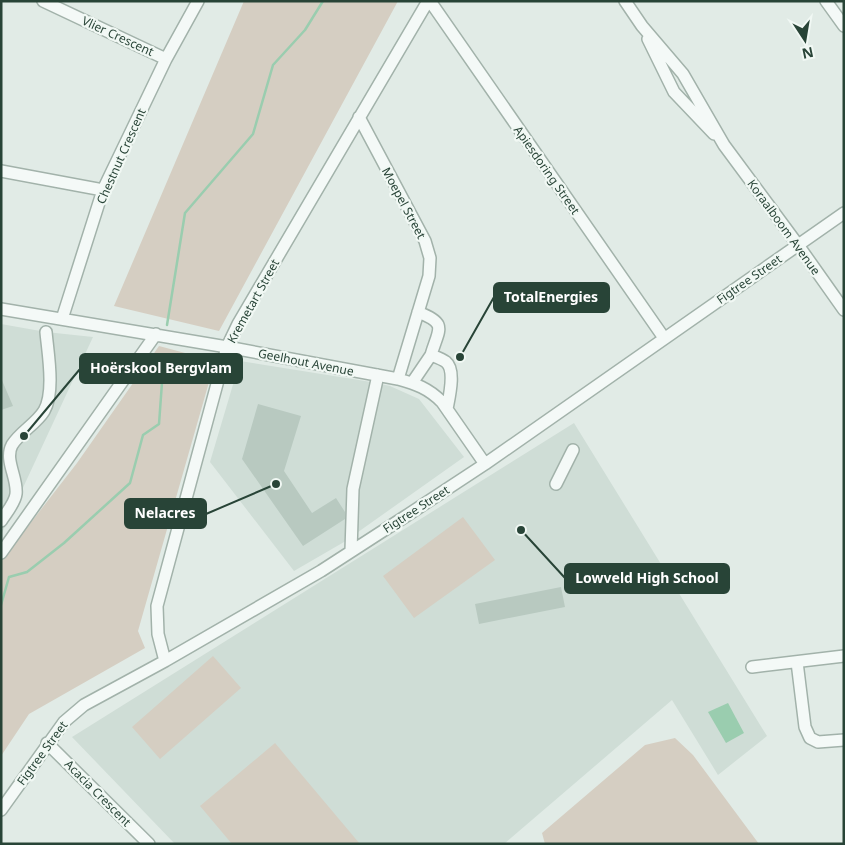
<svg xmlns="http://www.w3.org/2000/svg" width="845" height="845" viewBox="0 0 845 845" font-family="'Noto Sans',sans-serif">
  <rect width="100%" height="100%" fill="#e1ebe6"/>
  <!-- built -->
  <path fill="#cfddd6" d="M1,324L46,332L93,337L1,535Z
    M240,361L365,381L390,386L419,399L464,457L344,542L294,571L210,462Z
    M574,423L767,736L718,775L672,700L504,844H175L72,737Z"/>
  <!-- green -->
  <path fill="#d5cec2" d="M244,1H398L219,331L114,306Z
    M159,346L215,361L138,631L145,648L29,714L1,756V561L77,463Z
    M463,517L495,560L414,618L383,576Z
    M213,656L241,688L160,759L132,727Z
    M675,738L693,755L759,844H545L542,833L645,745Z
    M275,743L360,844H232L200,806Z"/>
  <!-- water -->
  <path fill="#9acdaf" d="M728,703L744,733L726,743L708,712Z"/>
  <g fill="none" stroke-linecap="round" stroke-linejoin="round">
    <!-- stream -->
    <path stroke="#9acdaf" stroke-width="2.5" d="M167,325L185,213L253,134L273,65L305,30L323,1
      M1,605L9,577L27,572L64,543L130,483L143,435L159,424L164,355"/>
  </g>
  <!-- building -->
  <path fill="#b8c9c0" d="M1,378L13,406L1,410Z
    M258,404L301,416L284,471L312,513L336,498L345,512V519L303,546L242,459Z
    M561,587L565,607L479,624L475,604Z"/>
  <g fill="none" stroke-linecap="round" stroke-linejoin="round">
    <defs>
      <path id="minor" d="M43,1L166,59
        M430,1L664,338
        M625,1L642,26L683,74L724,145L798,245L844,310
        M826,1L844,26
        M648,39L674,92L714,134
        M359,117L425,241L430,258L429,276L398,379
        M1,171L103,190
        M1,309L227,347L398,379C416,384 428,388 442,402L485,464
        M418,312C448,324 439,328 431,355
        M62,319L103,190L166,59L198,1
        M412,383L431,355C436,357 442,359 446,362C456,370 449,398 447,409
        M556,484L573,450
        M1,521C6,513 15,503 16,494C18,478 4,460 12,445C20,432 36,424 44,411C55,392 48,354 46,332
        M351,551L353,489L378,375
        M1,553L156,334
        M165,661L158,634L157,606L227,347L238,324L428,1
        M797,662L805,727L810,738L818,742L844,740
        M752,667L844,656
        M47,743L149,844
        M1,810L64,722L84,705L165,661L321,571L406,516L485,464L844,213"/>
    </defs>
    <!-- minor casing -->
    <use href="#minor" stroke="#a2b2aa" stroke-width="14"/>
    <!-- minor -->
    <use href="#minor" stroke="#f4f9f7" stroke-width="11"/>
  </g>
  <g text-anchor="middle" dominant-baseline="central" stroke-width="4.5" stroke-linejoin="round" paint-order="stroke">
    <!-- street labels -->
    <g font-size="12" fill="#284437" stroke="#f1f8f4">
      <text transform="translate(118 36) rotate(25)">Vlier Crescent</text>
      <text transform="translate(121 156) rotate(-66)">Chestnut Crescent</text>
      <text transform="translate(547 170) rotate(55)">Apiesdoring Street</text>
      <text transform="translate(404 203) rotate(62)">Moepel Street</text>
      <text transform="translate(784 227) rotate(54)">Koraalboom Avenue</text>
      <text transform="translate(749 279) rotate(-35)">Figtree Street</text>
      <text transform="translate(253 301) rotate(-61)">Kremetart Street</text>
      <text transform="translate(306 362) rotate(11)">Geelhout Avenue</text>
      <text transform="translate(416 509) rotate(-33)">Figtree Street</text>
      <text transform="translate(42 753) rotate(-54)">Figtree Street</text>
      <text transform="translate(98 793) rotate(45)">Acacia Crescent</text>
    </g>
  </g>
  <!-- callouts -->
  <path fill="none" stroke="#284437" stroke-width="2" d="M460 357L494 297M24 436L80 369M276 484L206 514M521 530L565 578"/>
  <g fill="#284437" stroke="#f1f8f4" stroke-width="2">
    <circle cx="460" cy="357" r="5"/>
    <circle cx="24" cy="436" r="5"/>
    <circle cx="276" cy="484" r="5"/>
    <circle cx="521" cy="530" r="5"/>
  </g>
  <g fill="#284437" stroke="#284437" stroke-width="2">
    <rect x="494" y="283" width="115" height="29" rx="5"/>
    <rect x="80" y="354" width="162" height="29" rx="5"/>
    <rect x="125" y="499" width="81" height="29" rx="5"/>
    <rect x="565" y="564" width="164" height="29" rx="5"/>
  </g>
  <g font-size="14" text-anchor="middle" font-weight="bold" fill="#fff">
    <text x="551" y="302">TotalEnergies</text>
    <text x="161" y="373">Hoërskool Bergvlam</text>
    <text x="165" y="518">Nelacres</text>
    <text x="647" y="583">Lowveld High School</text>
  </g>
  <!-- border -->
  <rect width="845" height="845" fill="none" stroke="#284437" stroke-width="5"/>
  <!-- north arrow -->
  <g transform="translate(805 40) rotate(168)" stroke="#f1f8f4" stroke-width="4" paint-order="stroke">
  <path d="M0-4L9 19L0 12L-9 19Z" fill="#284437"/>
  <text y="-8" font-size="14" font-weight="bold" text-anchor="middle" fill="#284437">N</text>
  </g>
</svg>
